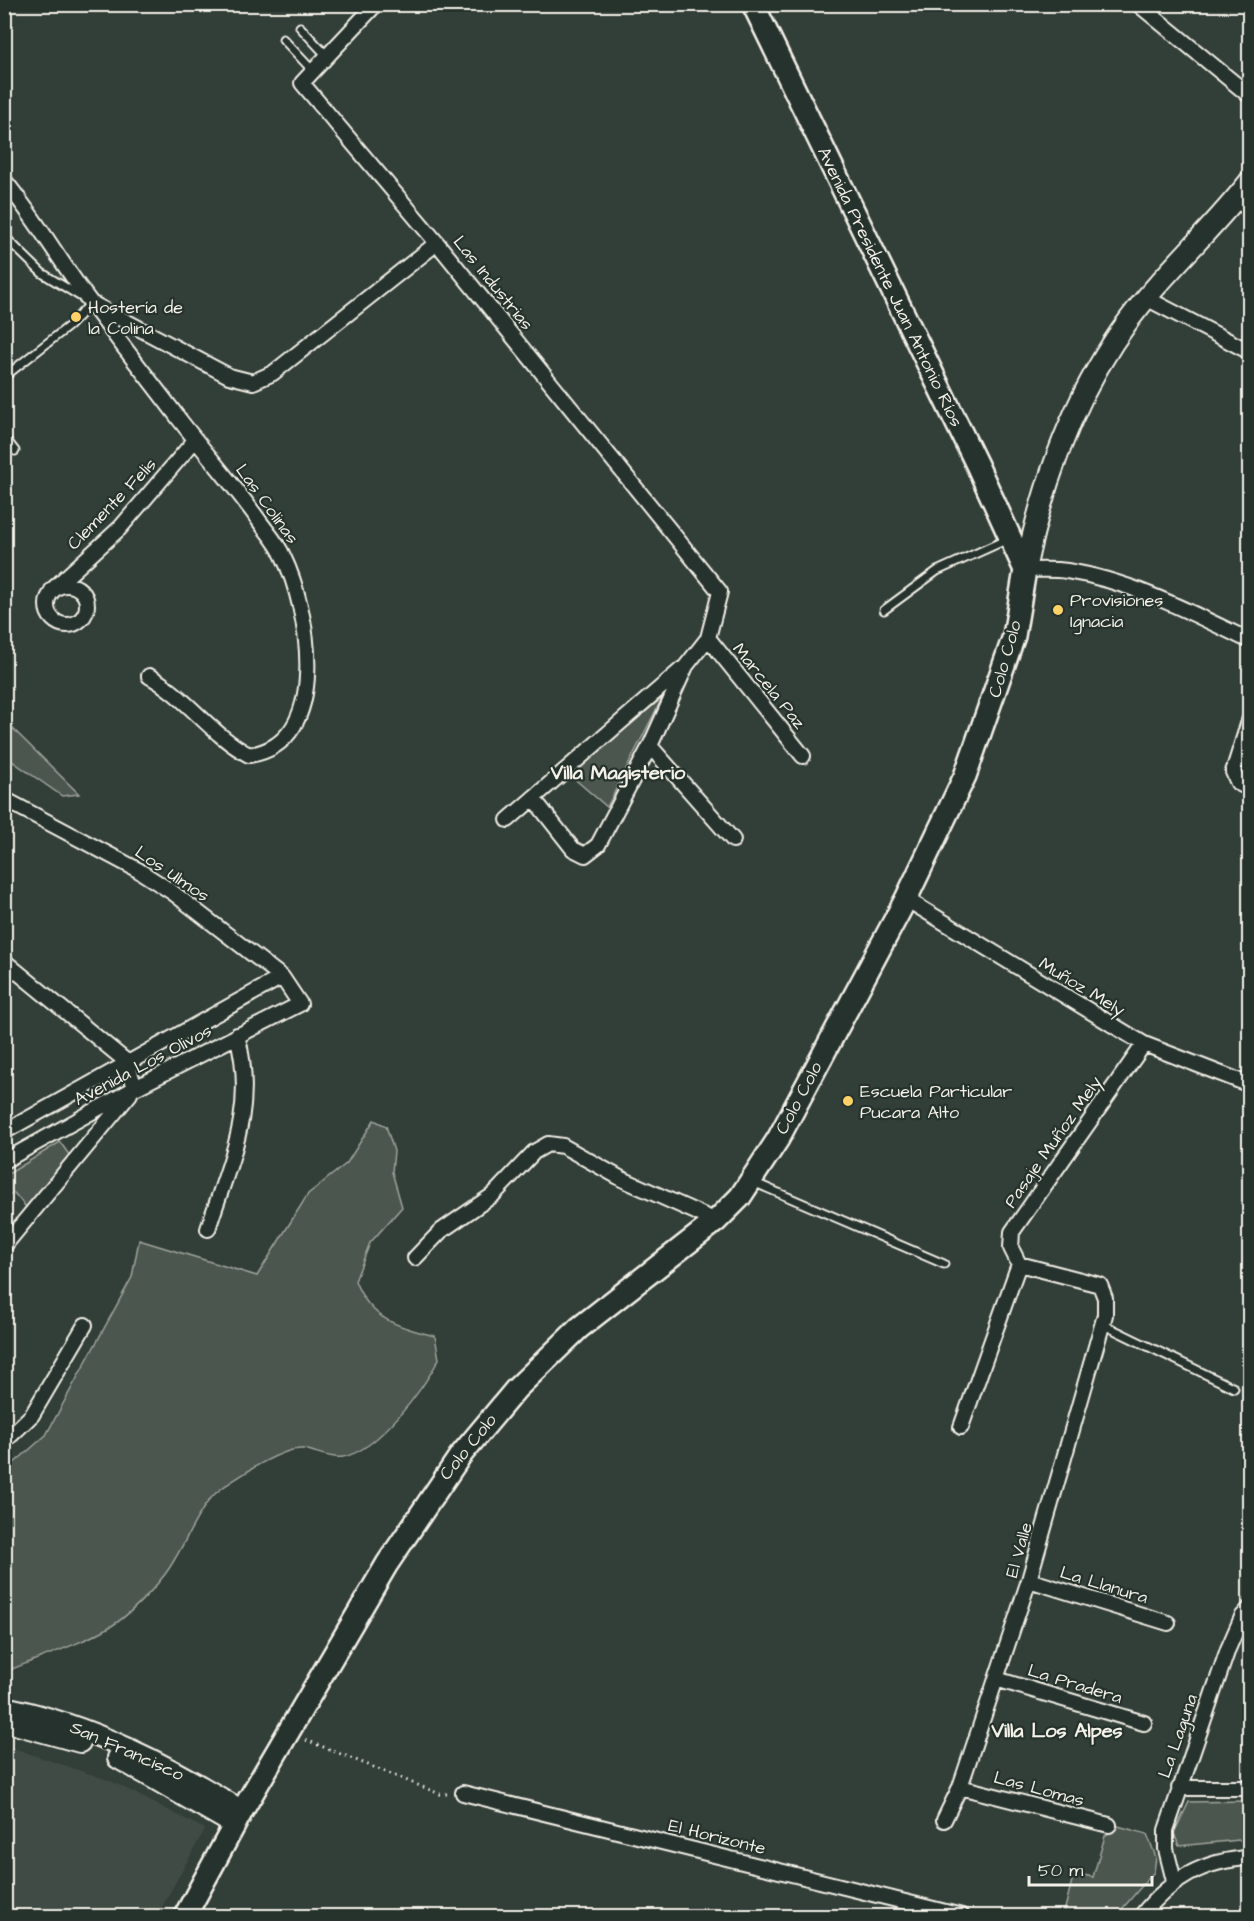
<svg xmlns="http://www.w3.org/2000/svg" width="1254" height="1921" viewBox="0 0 1254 1921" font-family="'Architects Daughter',sans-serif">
  <rect width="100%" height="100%" fill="#323e38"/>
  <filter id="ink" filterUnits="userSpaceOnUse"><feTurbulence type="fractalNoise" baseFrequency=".0167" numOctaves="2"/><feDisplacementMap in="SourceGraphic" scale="12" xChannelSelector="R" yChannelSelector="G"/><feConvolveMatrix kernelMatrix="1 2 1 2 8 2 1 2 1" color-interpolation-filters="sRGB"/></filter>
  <g filter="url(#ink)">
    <!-- built -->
    <path fill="#404b44" d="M4,1745L111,1781L205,1829L157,1916H5Z"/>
    <!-- green -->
    <path fill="#4c564f" stroke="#a0a49c" stroke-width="1.5" d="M662,698L607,807L570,775Z
      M4,721H5L79,794L62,796L5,756Z
      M374,1120L386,1126L394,1151L392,1172L402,1207L370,1243L355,1281C370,1319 397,1327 435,1336L439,1359C423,1389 379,1450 343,1457C329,1459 316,1451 303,1449C282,1447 240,1476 222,1488C196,1506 183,1554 162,1578C151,1592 128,1616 113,1625C80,1645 40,1657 5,1672V1471L46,1435L132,1277L139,1240L257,1276L308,1194L347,1163Z
      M60,1142L70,1156L27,1208L14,1193L5,1197V1176Z
      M1249,1801V1839L1179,1846L1174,1833L1189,1802Z
      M1118,1826L1147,1834L1156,1857L1154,1872L1116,1916H1063L1074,1873L1093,1877L1105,1836Z"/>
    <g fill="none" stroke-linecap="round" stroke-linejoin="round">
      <defs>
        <path id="lane" d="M300,27L327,56
          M283,39L313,71
          M4,236L42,273L91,303L69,326L4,377
          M4,437L15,451
          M884,610L937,571L1008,539
          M753,1182L944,1264
          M1102,1324L1234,1388"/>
        <path id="street" d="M376,4L302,83L437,243L720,592L708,638L686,666L650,746L598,845L585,855L573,849L533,798
          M1138,4L1250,96
          M4,180C36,219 61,263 91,303C119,342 150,380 179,419C206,454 235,486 260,522C268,533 278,544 283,556C309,609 333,743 249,755C211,735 186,696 149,676
          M1236,198L1250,211
          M1146,298L1250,352
          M95,305L229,376L253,382L273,373L437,243
          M1025,570C1039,570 1054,569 1067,571C1132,581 1192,613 1250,641
          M47 605a20 20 0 1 1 40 0a20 20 0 1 1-40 0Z
          M52,590L120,528L195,440
          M708,638L803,756
          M1250,718L1233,772L1238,783L1250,789
          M650,746L733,840
          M4,799L138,870L172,892L282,977L300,1004L135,1088L4,1161
          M508,820L682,669
          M906,899L1144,1044L1250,1085
          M4,961L127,1062L135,1088
          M4,1132L282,977
          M208,1229C230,1160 257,1109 237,1035
          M4,1246L130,1094
          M415,1258L441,1231L493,1195L534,1152L548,1144L563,1146L622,1179L716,1221
          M961,1427L1019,1264
          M4,1442L32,1415L85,1325
          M1029,1580L1168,1623
          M996,1679L1144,1723
          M960,1787L1109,1825
          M1179,1788H1250
          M463,1793L962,1916
          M944,1820L960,1787L1029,1580L1105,1315V1298L1100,1285L1019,1264L1011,1248L1012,1232L1144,1044
          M1174,1881L1166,1849V1830L1228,1649L1242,1617L1250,1608
          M1141,1916C1170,1880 1203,1860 1250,1858"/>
        <path id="secondary" d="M1025,570C1045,473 1082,374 1147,297C1180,258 1218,222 1250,181
          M4,1707C91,1725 168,1765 242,1811
          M4,1721L80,1742
          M118,1758L235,1825"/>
        <path id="primary" d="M185,1916L242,1811L387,1564L460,1456L516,1389L579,1328L716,1221L740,1197L778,1139L906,899L965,776L1014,636L1025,570L977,465L753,4"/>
      </defs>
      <!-- lane casing -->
      <use href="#lane" stroke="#f4f1e8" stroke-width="11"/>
      <!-- street casing -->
      <use href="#street" stroke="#f4f1e8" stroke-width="18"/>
      <!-- secondary casing -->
      <use href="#secondary" stroke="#f4f1e8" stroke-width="24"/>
      <!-- primary casing -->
      <use href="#primary" stroke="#f4f1e8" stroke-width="26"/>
      <!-- path -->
      <path stroke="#f4f1e8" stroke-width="3" stroke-dasharray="1.5 4.5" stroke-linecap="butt" d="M306,1740L440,1794H448"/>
      <!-- lane -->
      <use href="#lane" stroke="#26332d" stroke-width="7"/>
      <!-- street -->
      <use href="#street" stroke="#26332d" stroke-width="14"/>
      <!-- secondary -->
      <use href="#secondary" stroke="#26332d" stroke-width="20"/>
      <!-- primary -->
      <use href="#primary" stroke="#26332d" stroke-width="21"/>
    </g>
  </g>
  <!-- markers -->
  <g fill="#ffd166" stroke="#26332d" stroke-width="2">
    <circle cx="76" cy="317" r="6"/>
    <circle cx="1058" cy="610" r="6"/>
    <circle cx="848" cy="1101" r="6"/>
  </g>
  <g text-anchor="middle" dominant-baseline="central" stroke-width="4.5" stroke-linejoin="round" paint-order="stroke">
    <!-- street labels -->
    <g font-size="18" fill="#f4f1e8" stroke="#26332d">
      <text transform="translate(493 283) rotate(51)">Las Industrias</text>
      <text transform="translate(890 287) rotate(64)">Avenida Presidente Juan Antonio Ríos</text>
      <text transform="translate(112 504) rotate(-46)">Clemente Felis</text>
      <text transform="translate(267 504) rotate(54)">Las Colinas</text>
      <text transform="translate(1005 659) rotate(-74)">Colo Colo</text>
      <text transform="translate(769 686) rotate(51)">Marcela Paz</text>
      <text transform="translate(172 874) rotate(34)">Los Ulmos</text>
      <text transform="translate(1082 987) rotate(31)">Muñoz Mely</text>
      <text transform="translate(143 1065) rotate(-28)">Avenida Los Olivos</text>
      <text transform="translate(799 1098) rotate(-62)">Colo Colo</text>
      <text transform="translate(1053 1142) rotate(-55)">Pasaje Muñoz Mely</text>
      <text transform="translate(468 1447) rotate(-51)">Colo Colo</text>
      <text transform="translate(1019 1550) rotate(-74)">El Valle</text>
      <text transform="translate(1104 1585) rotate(17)">La Llanura</text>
      <text transform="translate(1075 1684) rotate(17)">La Pradera</text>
      <text transform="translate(1178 1736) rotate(-71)">La Laguna</text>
      <text transform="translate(127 1751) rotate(24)">San Francisco</text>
      <text transform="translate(1039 1789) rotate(15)">Las Lomas</text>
      <text transform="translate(717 1837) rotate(14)">El Horizonte</text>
    </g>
    <!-- poi labels -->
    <g font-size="18" fill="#f4f1e8" stroke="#26332d" text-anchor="start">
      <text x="88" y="307">Hostería de<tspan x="88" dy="21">la Colina</tspan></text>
      <text x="1070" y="600">Provisiones<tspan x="1070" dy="21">Ignacia</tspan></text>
      <text x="860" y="1091">Escuela Particular<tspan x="860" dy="21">Pucara Alto</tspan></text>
    </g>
    <!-- neighbourhood labels -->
    <g font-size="20" font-weight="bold" fill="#f4f1e8" stroke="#26332d">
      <text x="618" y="773">Villa Magisterio</text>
      <text x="1057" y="1731">Villa Los Alpes</text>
    </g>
  </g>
  <!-- margin -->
  <rect width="1254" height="1921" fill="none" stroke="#26332d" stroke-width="24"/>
  <rect x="12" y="12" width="1230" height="1897" fill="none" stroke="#f4f1e8" stroke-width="2" filter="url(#ink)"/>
  <!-- scale -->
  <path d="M1029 1876v9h123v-9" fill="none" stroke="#f4f1e8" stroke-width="3"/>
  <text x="1038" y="1876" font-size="18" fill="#f4f1e8" stroke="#26332d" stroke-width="4.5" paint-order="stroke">50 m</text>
</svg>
